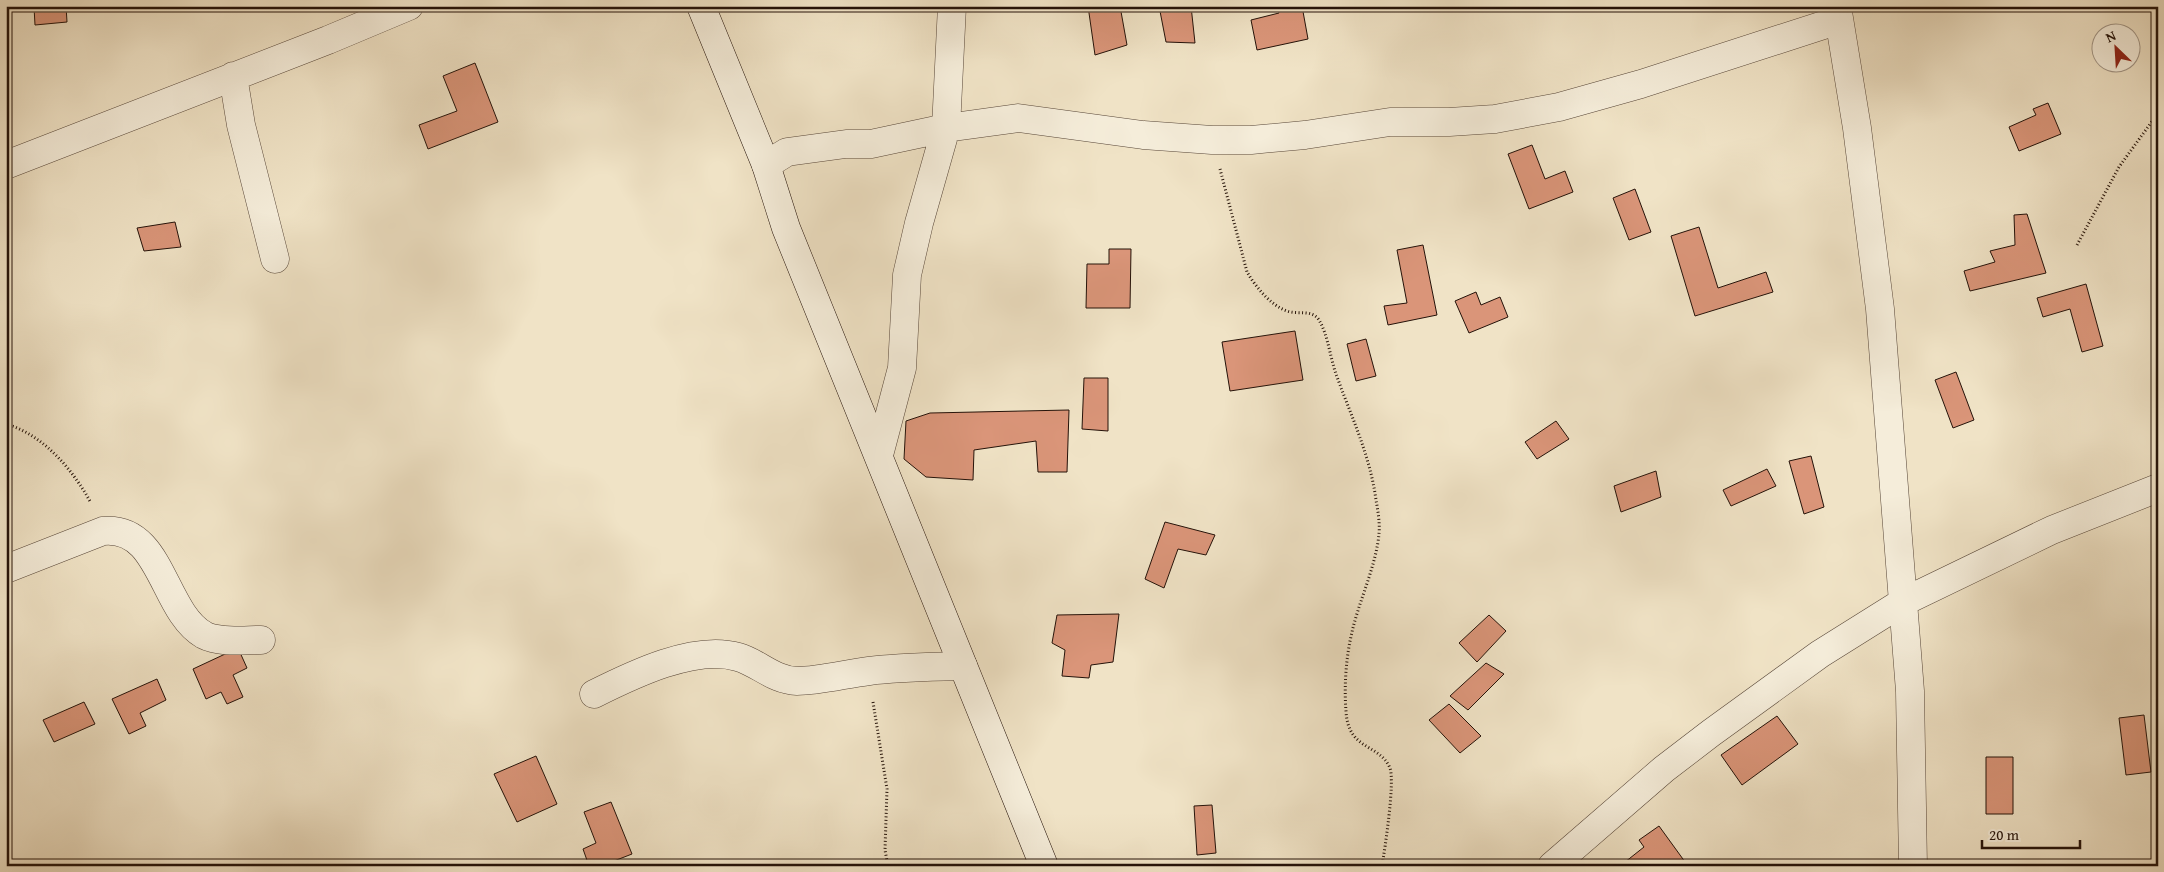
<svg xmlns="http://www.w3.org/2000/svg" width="2164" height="872" viewBox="0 0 2164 872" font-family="'Gentium Book Plus',serif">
  <rect width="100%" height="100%" fill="#f0e3c6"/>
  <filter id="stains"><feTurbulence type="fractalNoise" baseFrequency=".004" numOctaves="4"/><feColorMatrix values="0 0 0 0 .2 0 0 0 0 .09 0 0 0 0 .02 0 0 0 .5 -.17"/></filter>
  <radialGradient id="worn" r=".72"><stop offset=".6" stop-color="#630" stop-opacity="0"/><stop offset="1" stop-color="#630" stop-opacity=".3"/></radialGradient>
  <!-- building -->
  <path fill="#da9579" stroke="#241209" d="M6,6H66L67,22L35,25L34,7L6,10Z
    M1088,6H1120L1127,45L1095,55Z
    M1159,6H1191L1195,43L1166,42Z
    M1278,6H1302L1308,39L1257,50L1251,20L1279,13Z
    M475,63L498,122L428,149L419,125L457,111L443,76Z
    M2048,103L2061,134L2019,151L2009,127L2036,115L2033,109Z
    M1532,145L1545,179L1565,171L1573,192L1529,209L1508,154Z
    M1635,189L1651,232L1629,240L1613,198Z
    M2027,214L2046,273L1970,291L1964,271L1995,262L1990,251L2015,245L2014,215Z
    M175,222L181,247L144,251L137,228Z
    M1699,227L1718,288L1766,272L1773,292L1695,316L1671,236Z
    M1423,245L1437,315L1388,325L1384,306L1407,303L1397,250Z
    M1109,249H1131L1130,308H1086L1087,264H1109Z
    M2086,284L2103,346L2082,352L2070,309L2043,317L2037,298Z
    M1476,292L1481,305L1500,297L1508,317L1469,333L1455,301Z
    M1295,331L1303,380L1230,391L1222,342Z
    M1366,339L1376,376L1356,381L1347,344Z
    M1956,372L1974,420L1953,428L1935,380Z
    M1084,378H1108V431L1082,429Z
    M1069,410L1067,472H1038L1036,441L974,450L973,480L926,477L904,459L906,421L930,413Z
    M1556,421L1569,439L1537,459L1525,442Z
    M1811,456L1824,507L1804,514L1789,461Z
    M1767,469L1776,486L1731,506L1723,490Z
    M1656,471L1661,497L1621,512L1614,486Z
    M1165,522L1215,535L1206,555L1178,549L1164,588L1145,579Z
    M1119,614L1113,662L1091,665L1089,678L1062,676L1065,650L1052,643L1057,615Z
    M1489,615L1506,631L1477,662L1459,643Z
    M238,648L247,668L233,675L243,697L227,704L221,692L206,699L193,669Z
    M1486,663L1504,674L1468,710L1450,696Z
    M157,679L166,700L140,713L146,726L129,734L112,699Z
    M84,702L95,724L54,742L43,720Z
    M1449,704L1481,736L1460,753L1429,720Z
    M2155,708H2158V744Z
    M2144,715L2151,772L2126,775L2119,718Z
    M1777,716L1798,744L1742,785L1721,755Z
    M536,756L557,804L517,822L494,774Z
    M1986,757H2013V814H1986Z
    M611,802L632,854L601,866H589L583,849L596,843L584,812Z
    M1212,805L1216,853L1197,855L1194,806Z
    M1659,826L1688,866H1620L1644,847L1639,840Z
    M1829,861V866H1805Z"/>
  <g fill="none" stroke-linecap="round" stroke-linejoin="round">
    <defs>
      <path id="street" d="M1837,6L1857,128L1880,309L1910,691L1913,866
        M233,76L241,125L275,259
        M6,165L328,40L409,6
        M766,165L787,152L846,144H871L946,128L1018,118L1143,135L1212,140H1251L1305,135L1390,122H1449L1495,119L1559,107L1641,84L1839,20
        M879,455L902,368L907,275L919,223L946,128L952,6
        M6,569L103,531C162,525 162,611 204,635C219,643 244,640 261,640
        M594,694C632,675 695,644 738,657C759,663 773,680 797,681C820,681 845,674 869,671C900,667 932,667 963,666
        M1552,866L1664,769L1711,733L1820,654L1903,602L2052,530L2158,488"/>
      <path id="secondary" d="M701,6L766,165L786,228L1044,866"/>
    </defs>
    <!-- street casing -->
    <use href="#street" stroke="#574638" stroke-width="29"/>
    <!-- secondary casing -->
    <use href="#secondary" stroke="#241209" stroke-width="29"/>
    <!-- path -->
    <path stroke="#241209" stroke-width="3" stroke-dasharray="1 2.5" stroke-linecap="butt" d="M1220,169L1247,272C1256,287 1270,305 1287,311C1298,315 1312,309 1319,320C1328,335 1330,357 1336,374C1351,416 1370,455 1376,500C1378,511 1380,523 1379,534C1376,566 1359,601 1352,632C1346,657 1344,686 1346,711C1348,751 1379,743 1390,768C1395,782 1385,848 1382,866
      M2077,245L2119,167L2158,113
      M6,424C44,435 73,470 91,503
      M873,702L887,789L885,850L888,866"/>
    <!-- street -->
    <use href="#street" stroke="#f5edda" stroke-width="28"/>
    <!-- secondary -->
    <use href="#secondary" stroke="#f5edda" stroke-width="28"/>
  </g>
  <!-- margin -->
  <rect width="2164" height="872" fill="none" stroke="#f0e3c6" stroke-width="25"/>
  <rect x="8" y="8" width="2149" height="857" fill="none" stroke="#241209" stroke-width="2.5"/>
  <rect x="12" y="12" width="2139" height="847" fill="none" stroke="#241209"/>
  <!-- north arrow -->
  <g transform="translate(2116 48) rotate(335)"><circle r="24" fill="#f5edda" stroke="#a19586"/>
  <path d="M0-4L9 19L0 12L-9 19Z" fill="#8f2418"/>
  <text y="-8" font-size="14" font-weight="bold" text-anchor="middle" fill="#241209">N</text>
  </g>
  <!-- scale -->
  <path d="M1982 840v8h98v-8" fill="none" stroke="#241209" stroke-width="2.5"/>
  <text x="1989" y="840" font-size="15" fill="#241209" stroke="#f5edda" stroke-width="4" paint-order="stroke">20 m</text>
  <rect width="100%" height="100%" filter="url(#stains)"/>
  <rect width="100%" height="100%" fill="url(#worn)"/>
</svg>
